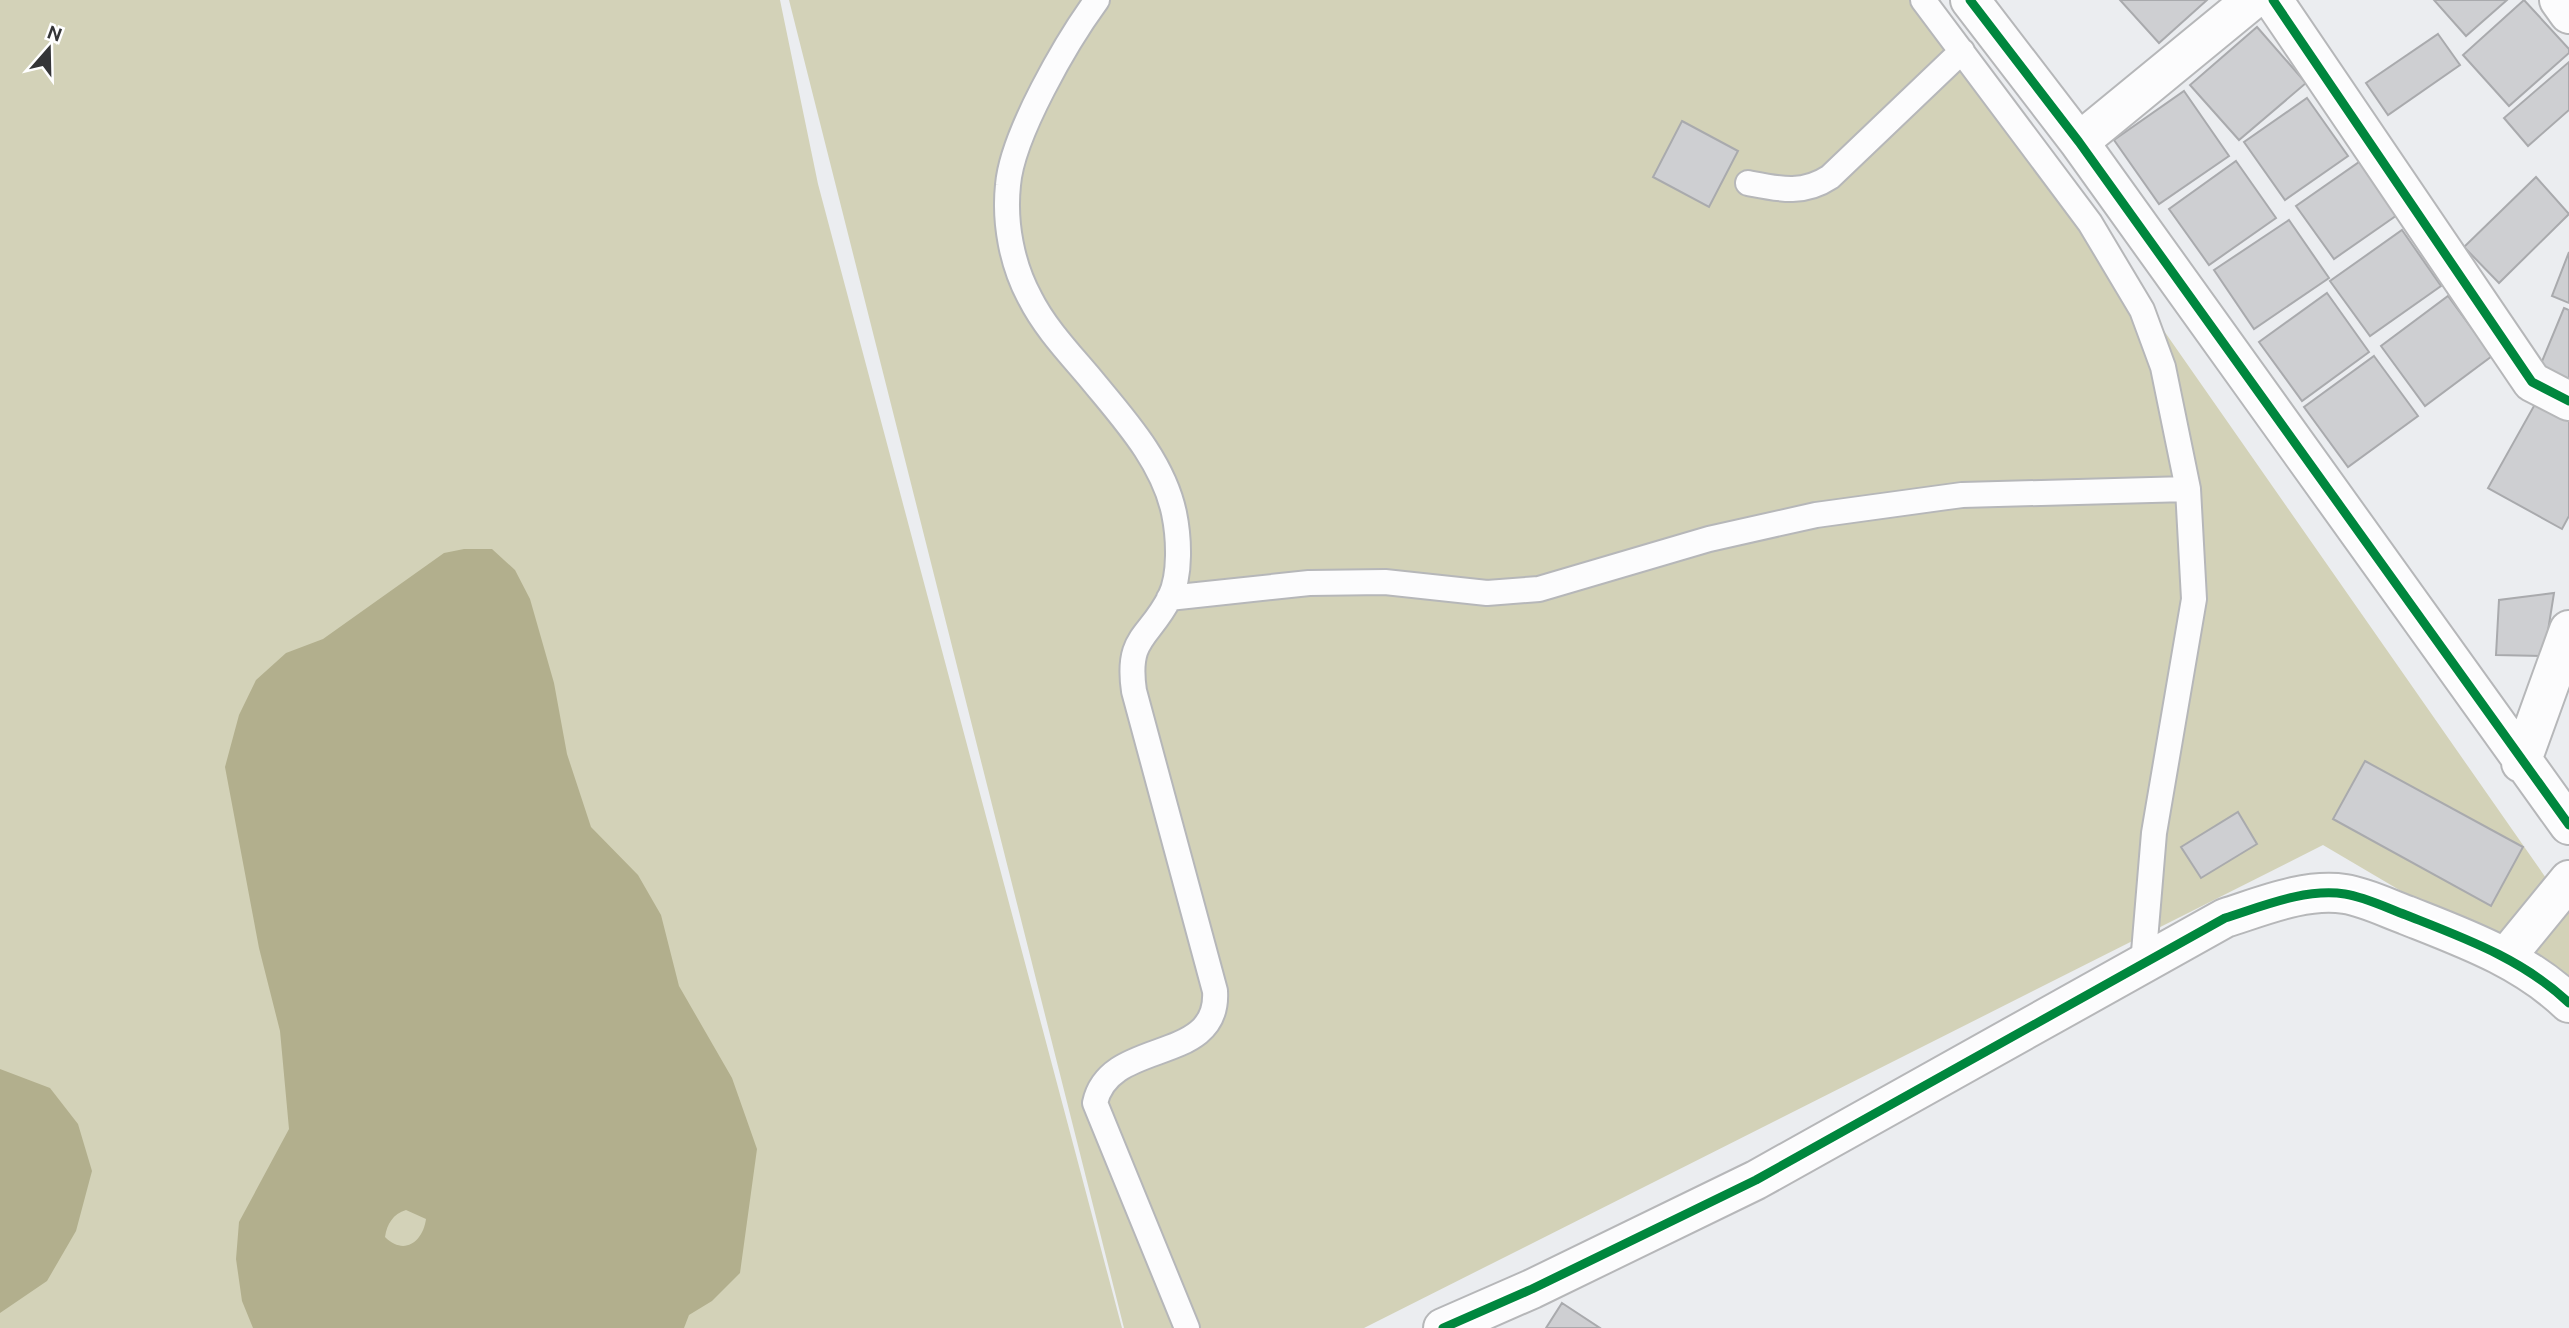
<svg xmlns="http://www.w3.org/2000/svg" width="2569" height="1328" viewBox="0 0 2569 1328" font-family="Ubuntu,sans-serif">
  <rect width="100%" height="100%" fill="#ebedf0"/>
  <!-- green -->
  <path fill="#d3d2b8" d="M0,0H780L818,184L1122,1328H0Z
    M789,0H1933L2569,911V990L2323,845L1364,1328H1124Z"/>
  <!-- water -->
  <path fill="#b2af8d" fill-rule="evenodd" d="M464,549H492L515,570L530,599L554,683L567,754L591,827L638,875L661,915L679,986L732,1078L757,1149L740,1273L712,1301L689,1315L684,1328H253L242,1301L236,1259L239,1222L289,1129L280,1031L259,948L225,767L239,715L256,680L286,653L323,639L444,553ZM406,1210L426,1219C423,1242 404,1256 385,1237C387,1224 393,1214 406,1210Z
    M0,1069L50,1088L78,1124L92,1171L76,1231L47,1281L0,1313Z"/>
  <!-- building -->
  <path fill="#cecfd2" stroke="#a9aaad" stroke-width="2" d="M2120,0H2207L2159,43Z
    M2434,0H2507L2466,36Z
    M2524,0L2569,49V53L2509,106L2463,55Z
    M2257,27L2306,83L2239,140L2190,85Z
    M2438,34L2460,65L2388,115L2366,83Z
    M2569,62V110L2528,146L2504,118Z
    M2184,91L2229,156L2159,204L2114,140Z
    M2307,98L2348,156L2285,200L2244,142Z
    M1682,121L1738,151L1709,207L1653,177Z
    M2362,160L2400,213L2334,259L2296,206Z
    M2236,161L2276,218L2209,265L2169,209Z
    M2536,177L2569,214L2499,283L2464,247Z
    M2289,220L2329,278L2254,329L2214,270Z
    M2402,230L2441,286L2370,336L2330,281Z
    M2569,252V303L2552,296Z
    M2327,293L2369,352L2302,401L2259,342Z
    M2448,296L2492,356L2425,406L2381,346Z
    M2564,308L2569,310V383L2538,371Z
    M2374,356L2418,416L2348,467L2304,407Z
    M2539,397L2569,414V516L2562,529L2488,488Z
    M2554,593L2544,656L2496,655L2499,600Z
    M2365,761L2523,847L2491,906L2333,819Z
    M2238,812L2257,844L2201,878L2181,847Z
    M1562,1303L1600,1328H1546Z"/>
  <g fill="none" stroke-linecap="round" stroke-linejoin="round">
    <defs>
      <path id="lane" d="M1097,0C1067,41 1012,135 1008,185C1004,223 1012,265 1030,298C1045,328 1070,354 1091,379C1123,418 1163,461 1174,513C1179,537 1181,575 1170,597C1149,639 1126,636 1134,691L1215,991C1220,1066 1109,1037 1095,1103L1187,1328
        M1923,0L2090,223L2142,310L2163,367L2188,489L2194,599L2154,833L2143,964
        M1748,183C1779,189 1803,195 1830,177L1962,51
        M1169,598L1309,583L1385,582L1487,593L1539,589L1709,539L1816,515L1962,495L2188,489"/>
      <path id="street" d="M1970,0L2079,142L2569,825
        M2273,0L2532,382L2569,401
        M2559,0L2569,14
        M2079,142L2252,0
        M2521,763L2569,630
        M2506,957L2569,880
        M1443,1328L1532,1289L1756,1180L2225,918C2263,906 2305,888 2345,894C2365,897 2387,908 2406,915C2464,938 2523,959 2569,1003"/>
    </defs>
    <!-- lane casing -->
    <use href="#lane" stroke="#b6b7b9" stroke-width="28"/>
    <!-- street casing -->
    <use href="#street" stroke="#b6b7b9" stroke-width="42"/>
    <!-- lane -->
    <use href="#lane" stroke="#fcfcfd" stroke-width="24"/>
    <!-- street -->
    <use href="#street" stroke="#fcfcfd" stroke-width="38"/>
    <defs>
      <path id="cycleway" d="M1970,0L2079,142L2569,825
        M2273,0L2532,382L2569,401
        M1443,1328L1532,1289L1756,1180L2225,918C2263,906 2305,888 2345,894C2365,897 2387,908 2406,915C2464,938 2523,959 2569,1003"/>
    </defs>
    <!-- cycleway casing -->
    <use href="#cycleway" stroke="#fff" stroke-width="13"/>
    <!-- cycleway -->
    <use href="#cycleway" stroke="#00873e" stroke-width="9"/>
  </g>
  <!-- north arrow -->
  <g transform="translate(49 49) rotate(20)" stroke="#ffffff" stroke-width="5" paint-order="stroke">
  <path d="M0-5L12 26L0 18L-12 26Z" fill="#343537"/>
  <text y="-10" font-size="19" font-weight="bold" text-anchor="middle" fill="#343537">N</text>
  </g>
</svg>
